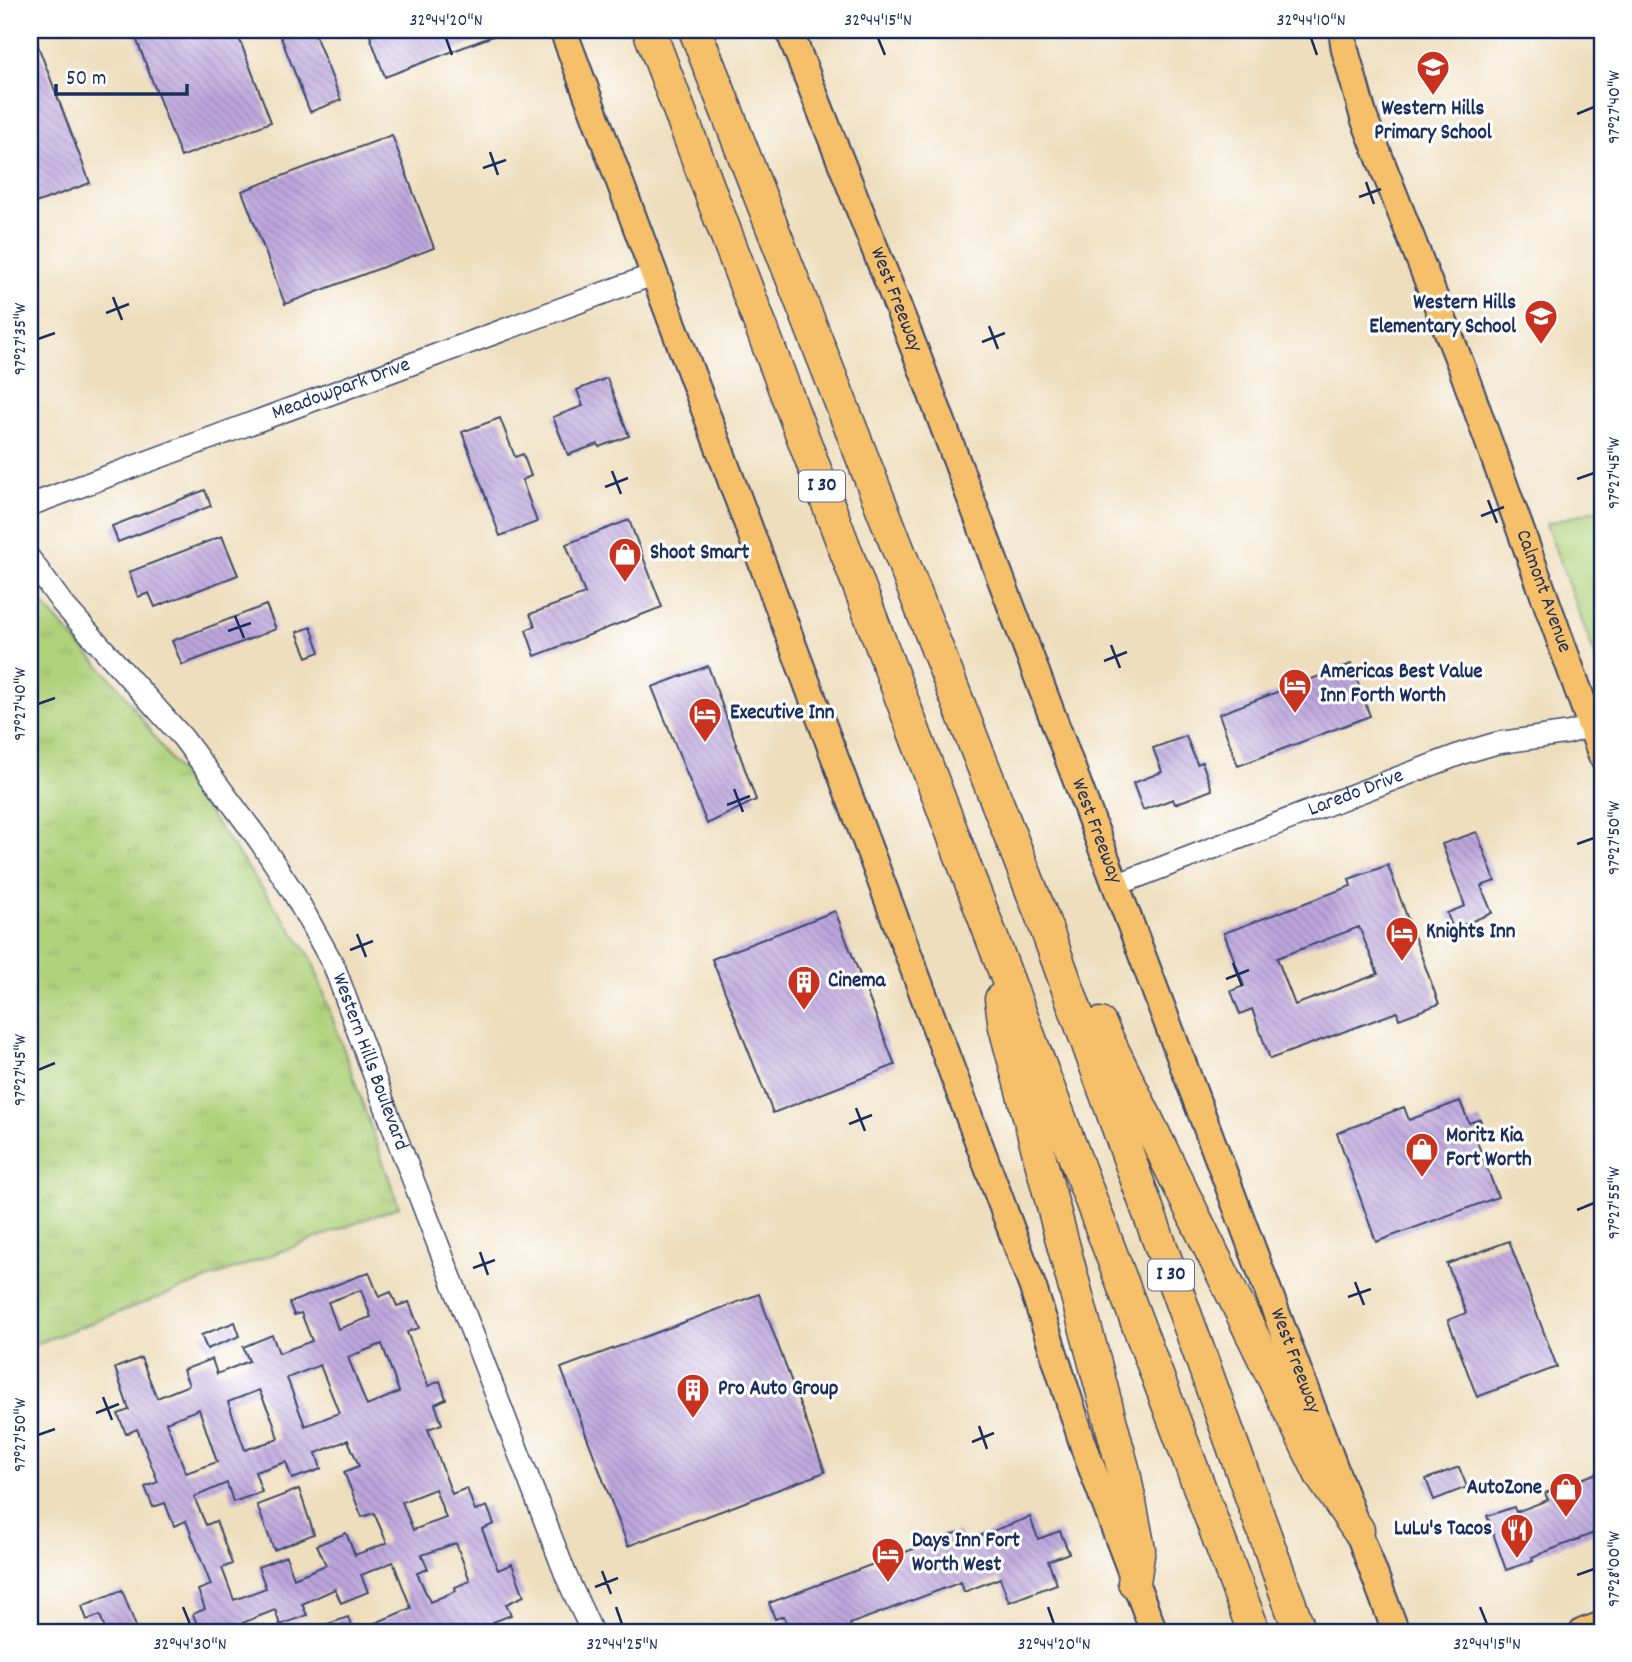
<svg xmlns="http://www.w3.org/2000/svg" width="1632" height="1662" viewBox="0 0 1632 1662" font-family="Dekko,sans-serif">
  <defs>
    <pattern id="grass-tufts" width="24" height="20" patternUnits="userSpaceOnUse" patternTransform="scale(1.75)"><rect width="24" height="20" fill="#afd17a"/><path d="M3 7l-1-3M5 7V3M7 7l1-3M15 17l-1-3M17 17v-4M19 17l1-3" fill="none" stroke="#96b46c"/></pattern>
    <pattern id="building-back-hatch" width="6" height="6" patternUnits="userSpaceOnUse" patternTransform="scale(1.75)"><rect width="6" height="6" fill="#bda6dc"/><path d="M-1 5l2 2M0 0l6 6M5-1l2 2" fill="none" stroke="#9988b6"/></pattern>
  </defs>
  <rect width="100%" height="100%" fill="#fff"/>
  <filter id="ink" filterUnits="userSpaceOnUse"><feTurbulence type="fractalNoise" baseFrequency=".0143" numOctaves="2"/><feDisplacementMap in="SourceGraphic" scale="14" xChannelSelector="R" yChannelSelector="G"/><feConvolveMatrix kernelMatrix="1 2 1 2 8 2 1 2 1" color-interpolation-filters="sRGB"/></filter>
  <filter id="wash" filterUnits="userSpaceOnUse"><feTurbulence type="fractalNoise" baseFrequency=".00686" numOctaves="4" result="noise"/><feDisplacementMap in="SourceGraphic" scale="28" xChannelSelector="R" yChannelSelector="G"/><feGaussianBlur stdDeviation="1.57" result="paint"/><feColorMatrix in="noise" values="0 0 0 0 0 0 0 0 0 0 0 0 0 0 0 0 0 1.4 0 .05"/><feComposite in="paint" operator="in"/></filter>
  <g filter="url(#wash)">
    <rect width="100%" height="100%" fill="#eedebd"/>
    <!-- grass -->
    <path fill="url(#grass-tufts)" stroke="#65806c" stroke-width="2" d="M30,591L119,687L311,957L399,1207L30,1346Z"/>
    <!-- park -->
    <path fill="#afd17a" stroke="#65806c" stroke-width="2" d="M1602,508V675L1546,524Z"/>
    <g id="blocks">
      <!-- building -->
      <path fill="url(#building-back-hatch)" fill-rule="evenodd" d="M30,30H32L90,183L30,205Z
        M133,30H236L271,122L181,157Z
        M278,30H313L341,100L310,112Z
        M386,30H506V31L385,77L370,36Z
        M392,135L434,248L285,304L242,191Z
        M607,378L629,436L599,447L598,444L568,455L553,417L583,406L577,390Z
        M500,418L515,457L523,454L531,476L522,480L537,522L500,536L462,432Z
        M205,490L211,506L118,542L112,526Z
        M629,520L662,607L535,656L526,630L535,626L530,614L585,594L566,544Z
        M222,536L238,575L155,607L149,593L138,597L129,572Z
        M266,605L276,629L182,665L172,641Z
        M311,627L320,652L307,657L297,632Z
        M1351,664L1370,716L1238,766L1219,714Z
        M708,666L756,800L707,824L652,687Z
        M1186,736L1197,764L1202,762L1212,790L1175,804L1173,799L1143,810L1133,783L1162,772L1153,748Z
        M1477,832L1495,881L1481,886L1492,913L1453,929L1447,913L1465,906L1442,844Z
        M1388,865L1439,1004L1399,1019L1397,1012L1270,1059L1252,1009L1240,1014L1231,991L1244,986L1224,933L1351,886L1349,879ZM1359,927L1378,974L1295,1005L1277,958Z
        M835,911L895,1065L773,1113L712,959Z
        M1460,1101L1469,1123L1480,1119L1486,1136L1476,1139L1498,1197L1376,1242L1337,1133L1404,1107L1409,1120Z
        M1509,1241L1557,1367L1477,1397L1448,1320L1466,1313L1447,1264Z
        M369,1272L379,1297L391,1292L397,1306L409,1302L419,1328L407,1332L428,1386L440,1381L446,1399L435,1404L442,1424L428,1429L452,1494L467,1488L475,1511L487,1506L494,1524L482,1529L498,1570L512,1564L524,1596L506,1604L511,1615L493,1622L497,1632H311V1630L348,1617L354,1632L411,1608L393,1562L361,1575L368,1592L341,1603L335,1589L302,1604L307,1615L280,1625L275,1610L242,1623L245,1632H214L212,1627L200,1632L193,1614L205,1609L198,1590L211,1585L186,1521L174,1526L165,1503L153,1507L145,1487L158,1482L137,1429L126,1434L118,1414L129,1410L115,1368L141,1358L157,1398L189,1385L183,1370L212,1359L217,1374L249,1361L243,1347L272,1335L279,1353L312,1341L301,1313L294,1315L289,1303ZM361,1290L371,1317L338,1329L328,1302ZM382,1344L399,1392L367,1406L348,1357ZM320,1365L339,1413L305,1426L287,1378ZM259,1390L273,1421L278,1439L245,1450L228,1402ZM199,1409L217,1462L186,1473L166,1422ZM348,1440L359,1466L344,1472L362,1517L374,1513L387,1543L355,1555L346,1533L317,1545L326,1565L294,1578L286,1556L258,1567L266,1588L234,1600L222,1568L232,1564L221,1534L216,1521L206,1525L194,1497L227,1483L233,1502L262,1492L255,1472L286,1462L292,1479L321,1469L316,1453ZM435,1489L446,1518L413,1530L402,1502ZM456,1543L470,1581L455,1587L456,1591L430,1602L417,1573L428,1569L422,1555Z
        M759,1294L825,1472L628,1546L561,1368Z
        M235,1322L240,1336L207,1349L201,1335Z
        M1459,1467L1467,1487L1434,1500L1426,1479Z
        M1602,1471V1530L1532,1557L1533,1561L1506,1570L1487,1516L1514,1507L1516,1512L1548,1500L1545,1493Z
        M299,1489L314,1534L274,1550L257,1505Z
        M1030,1517L1038,1539L1060,1531L1069,1553L1048,1561L1057,1584L1009,1602L1000,1578L964,1592L961,1582L850,1624L853,1632H790L784,1616L775,1619L769,1603L959,1532L963,1542Z
        M122,1590L138,1632H106L100,1615L87,1620L82,1606Z"/>
    </g>
  </g>
  <g filter="url(#ink)">
    <use href="#blocks" fill-opacity="0" stroke="#3b496c" stroke-width="2"/>
    <g fill="none" stroke-linecap="round" stroke-linejoin="round">
      <defs>
        <g id="minor">
          <path id="s1" d="M30,505L655,274"/>
          <path id="s2" d="M30,559L62,603L183,738L259,840L293,892L334,966L398,1141L567,1578L592,1632"/>
          <path id="s3" d="M1116,885L1463,753L1497,743L1568,733L1602,723"/>
        </g>
        <g id="major">
          <path d="M563,30L1033,1288L1085,1450L1154,1632"/>
          <path id="s4" d="M789,30L918,358L1396,1632"/>
          <path id="s5" d="M1342,30L1345,50L1364,118L1462,368L1602,756"/>
          <path d="M1583,1632L1602,1625"/>
        </g>
        <path id="highway" d="M649,30L1254,1632
          M695,30L1042,917L1300,1632
          M1001,999L1005,1027L1124,1472L1139,1549L1134,1582
          M1100,1024L1322,1477L1358,1530"/>
      </defs>
      <!-- minor casing -->
      <use href="#minor" stroke="#3b496c" stroke-width="24"/>
      <!-- major casing -->
      <use href="#major" stroke="#3b496c" stroke-width="30"/>
      <!-- highway casing -->
      <use href="#highway" stroke="#3b496c" stroke-width="35"/>
      <!-- minor -->
      <use href="#minor" stroke="#fff" stroke-width="21"/>
      <!-- major -->
      <use href="#major" stroke="#f6c06b" stroke-width="26"/>
      <!-- highway -->
      <use href="#highway" stroke="#f6c06b" stroke-width="32"/>
    </g>
  </g>
  <!-- ticks -->
  <path fill="none" stroke="#1b2f5e" stroke-width="2.5" d="M446,38L452,55M878,38L885,55M1311,38L1317,55M1577,114L1594,107M490,152L498,175M483,168L506,160M1366,182L1374,204M1359,197L1381,189M113,297L122,320M106,313L129,304M989,326L998,349M38,339L55,333M982,342L1005,333M612,471L621,494M1577,479L1594,473M605,487L628,478M1488,500L1497,523M1481,516L1504,507M235,616L244,638M228,631L251,623M1111,645L1120,668M1104,661L1127,652M38,704L55,698M734,789L743,812M727,805L750,796M1577,844L1594,838M357,934L366,957M350,950L373,941M1233,963L1242,986M1226,979L1249,970M38,1070L55,1063M856,1108L865,1131M849,1124L872,1115M1577,1210L1594,1203M480,1252L488,1275M473,1268L495,1260M1355,1282L1364,1305M1348,1297L1371,1289M103,1397L112,1420M96,1413L119,1404M979,1426L987,1449M38,1435L55,1429M972,1442L994,1433M602,1571L611,1594M1577,1575L1594,1569M595,1587L618,1578M183,1607L190,1624M616,1607L622,1624M1048,1607L1054,1624M1480,1607L1487,1624"/>
  <!-- icons -->
  <defs>
    <symbol id="school-pin" viewBox="-11 -11 22 30"><path d="M0 17L-7.5 6A9.5 9.5 0 1 1 7.5 6Z" fill="#c8321e" stroke="#fff"/><path d="M0-5L7-2L0 1L-7-2ZM-4 1L0 2.5L4 1V4Q0 6-4 4Z" fill="#fff"/></symbol>
    <symbol id="shop-pin" viewBox="-11 -11 22 30"><path d="M0 17L-7.5 6A9.5 9.5 0 1 1 7.5 6Z" fill="#c8321e" stroke="#fff"/><path d="M-5-2.5h2.3a2.7 3.5 0 0 1 5.4 0H5L5.5 6h-11ZM-1.5-2.5h3a1.5 2.3 0 0 0-3 0Z" fill="#fff"/></symbol>
    <symbol id="hotel-pin" viewBox="-11 -11 22 30"><path d="M0 17L-7.5 6A9.5 9.5 0 1 1 7.5 6Z" fill="#c8321e" stroke="#fff"/><path d="M-6-4.5h1.5V1H6V5H4.5V3h-9V5H-6ZM-4 0a1.8 1.8 0 1 1 3.6 0ZM.5 0V-2.5h3Q6-2.5 6 0Z" fill="#fff"/></symbol>
    <symbol id="building-pin" viewBox="-11 -11 22 30"><path d="M0 17L-7.5 6A9.5 9.5 0 1 1 7.5 6Z" fill="#c8321e" stroke="#fff"/><path d="M-4-6H4V6H1V3H-1V6H-4ZM-2.5-4.3h1.7v1.8h-1.7ZM.8-4.3h1.7v1.8H.8ZM-2.5-1h1.7V.8h-1.7ZM.8-1h1.7V.8H.8Z" fill="#fff"/></symbol>
    <symbol id="restaurant-pin" viewBox="-11 -11 22 30"><path d="M0 17L-7.5 6A9.5 9.5 0 1 1 7.5 6Z" fill="#c8321e" stroke="#fff"/><path d="M-5-6h1v4h1v-4h1v4h1v-4h1v5L-1.5 .5V6h-2V.5L-5-1ZM5-6V6H3V1.5H1.5Q1.5-4 5-6Z" fill="#fff"/></symbol>
  </defs>
  <g fill-rule="evenodd">
    <use href="#school-pin" x="1414" y="48" width="38" height="52"/>
    <use href="#school-pin" x="1522" y="297" width="38" height="52"/>
    <use href="#shop-pin" x="606" y="535" width="38" height="52"/>
    <use href="#hotel-pin" x="1276" y="666" width="38" height="52"/>
    <use href="#hotel-pin" x="686" y="695" width="38" height="52"/>
    <use href="#hotel-pin" x="1383" y="914" width="38" height="52"/>
    <use href="#building-pin" x="785" y="963" width="38" height="52"/>
    <use href="#shop-pin" x="1403" y="1130" width="38" height="52"/>
    <use href="#building-pin" x="674" y="1371" width="38" height="52"/>
    <use href="#shop-pin" x="1547" y="1470" width="38" height="52"/>
    <use href="#restaurant-pin" x="1498" y="1511" width="38" height="52"/>
    <use href="#hotel-pin" x="869" y="1535" width="38" height="52"/>
  </g>
  <g text-anchor="middle" dominant-baseline="central" stroke-width="6" stroke-linejoin="round" paint-order="stroke">
    <!-- shield labels -->
    <g fill="#fff" stroke="#5f6d8e" stroke-width="2">
      <rect x="799" y="470.5" width="46" height="31" rx="5"/>
      <rect x="1148" y="1259.5" width="46" height="31" rx="5"/>
    </g>
    <g font-size="19" font-weight="bold" fill="#1b2f5e">
      <text x="822" y="486">I 30</text>
      <text x="1171" y="1275">I 30</text>
    </g>
    <!-- poi labels -->
    <g font-size="21" font-weight="bold" fill="#1b2f5e" stroke="#fff" text-anchor="start">
      <text x="1433" y="110" text-anchor="middle">Western Hills<tspan x="1433" dy="24">Primary School</tspan></text>
      <text x="1516" y="304" text-anchor="end">Western Hills<tspan x="1516" dy="24">Elementary School</tspan></text>
      <text x="650" y="554">Shoot Smart</text>
      <text x="1320" y="673">Americas Best Value<tspan x="1320" dy="24">Inn Forth Worth</tspan></text>
      <text x="730" y="714">Executive Inn</text>
      <text x="1426" y="933">Knights Inn</text>
      <text x="828" y="982">Cinema</text>
      <text x="1446" y="1137">Moritz Kia<tspan x="1446" dy="24">Fort Worth</tspan></text>
      <text x="718" y="1390">Pro Auto Group</text>
      <text x="1542" y="1489" text-anchor="end">AutoZone</text>
      <text x="1492" y="1530" text-anchor="end">LuLu's Tacos</text>
      <text x="912" y="1542">Days Inn Fort<tspan x="912" dy="24">Worth West</tspan></text>
    </g>
    <!-- street labels -->
    <g font-size="21" fill="#1b2f5e" stroke="#fff">
      <text stroke="none"><textPath href="#s4" startOffset="290">West Freeway</textPath></text>
      <text stroke="none"><textPath href="#s1" startOffset="332">Meadowpark Drive</textPath></text>
      <text stroke="none"><textPath href="#s5" startOffset="597">Calmont Avenue</textPath></text>
      <text stroke="none"><textPath href="#s3" startOffset="257">Laredo Drive</textPath></text>
      <text stroke="none"><textPath href="#s4" startOffset="858">West Freeway</textPath></text>
      <text stroke="none"><textPath href="#s2" startOffset="612">Western Hills Boulevard</textPath></text>
      <text stroke="none"><textPath href="#s4" startOffset="1424">West Freeway</textPath></text>
    </g>
  </g>
  <!-- margin -->
  <rect width="1632" height="1662" fill="none" stroke="#fff" stroke-width="77"/>
  <!-- scale -->
  <path d="M56 84v10h131v-10" fill="none" stroke="#1b2f5e" stroke-width="3.5"/>
  <text x="66" y="84" font-size="21" fill="#1b2f5e" stroke="#ffffff" stroke-width="5" paint-order="stroke">50 m</text>
  <rect x="38" y="38" width="1556" height="1586" fill="none" stroke="#1b2f5e" stroke-width="2.5"/>
  <g font-size="18" text-anchor="middle" fill="#1b2f5e">
    <text x="446" y="25">32°44'20"N</text>
    <text x="878" y="25">32°44'15"N</text>
    <text x="1311" y="25">32°44'10"N</text>
    <text transform="translate(1613 107) rotate(-90)" y="6">97°27'40"W</text>
    <text transform="translate(19 339) rotate(-90)" y="6">97°27'35"W</text>
    <text transform="translate(1613 473) rotate(-90)" y="6">97°27'45"W</text>
    <text transform="translate(19 704) rotate(-90)" y="6">97°27'40"W</text>
    <text transform="translate(1613 838) rotate(-90)" y="6">97°27'50"W</text>
    <text transform="translate(19 1070) rotate(-90)" y="6">97°27'45"W</text>
    <text transform="translate(1613 1203) rotate(-90)" y="6">97°27'55"W</text>
    <text transform="translate(19 1435) rotate(-90)" y="6">97°27'50"W</text>
    <text transform="translate(1613 1569) rotate(-90)" y="6">97°28'00"W</text>
    <text x="190" y="1649">32°44'30"N</text>
    <text x="622" y="1649">32°44'25"N</text>
    <text x="1054" y="1649">32°44'20"N</text>
    <text x="1487" y="1649">32°44'15"N</text>
  </g>
</svg>
